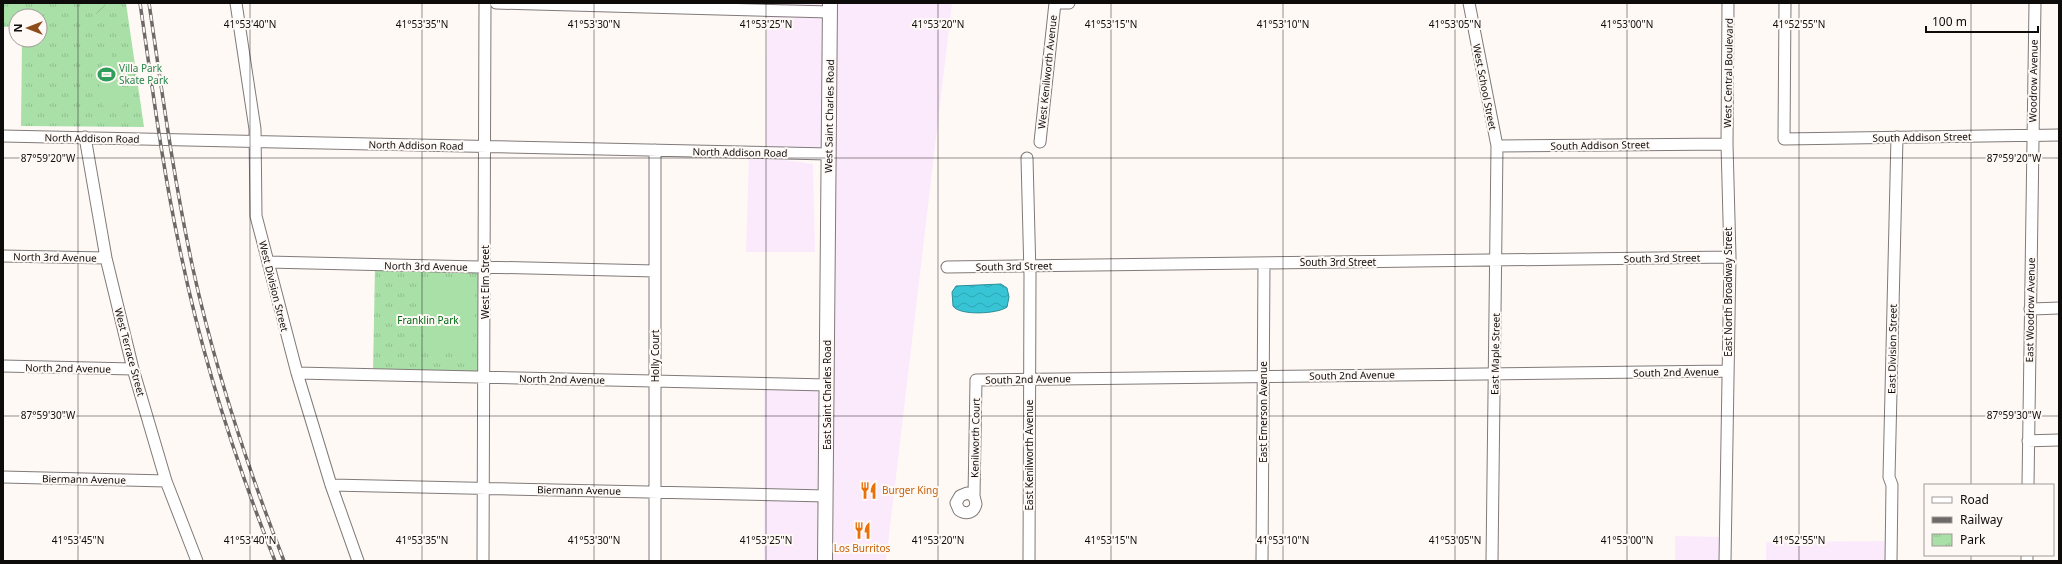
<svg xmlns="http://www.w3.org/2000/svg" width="2062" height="564" viewBox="0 0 2062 564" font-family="'Noto Sans',sans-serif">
  <defs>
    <pattern id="park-tufts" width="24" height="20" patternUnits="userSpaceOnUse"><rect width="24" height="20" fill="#a9e0a8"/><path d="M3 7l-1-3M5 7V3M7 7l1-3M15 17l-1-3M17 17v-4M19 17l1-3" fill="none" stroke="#90bf8f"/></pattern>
    <pattern id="garden-furrows" width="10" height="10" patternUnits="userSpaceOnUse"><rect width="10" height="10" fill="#a9e0a8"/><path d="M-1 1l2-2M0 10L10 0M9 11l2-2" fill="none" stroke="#90bf8f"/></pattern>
    <pattern id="water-waves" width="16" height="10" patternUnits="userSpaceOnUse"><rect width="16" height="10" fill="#37c4d4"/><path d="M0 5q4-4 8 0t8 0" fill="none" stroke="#2fa7b5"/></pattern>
  </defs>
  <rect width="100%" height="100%" fill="#fff9f6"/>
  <!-- commercial -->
  <path fill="#fbeafc" d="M767,3H827L826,151L766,150Z
    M832,3H952L886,561H828Z
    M749,155L813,164L815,252H746Z
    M764,386L825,387L823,561H764Z
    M1675,536L1723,537V561H1675Z
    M1895,541V561H1766V542Z"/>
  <!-- park -->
  <path fill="url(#park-tufts)" d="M3,3H126L144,127L21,126L22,40H40V16H16V26L3,27Z
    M375,266L482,269V374L373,372Z"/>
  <!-- garden -->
  <path fill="url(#garden-furrows)" d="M96,3H105L107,12L95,14Z"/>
  <!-- pitch -->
  <path fill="#a9e0a8" d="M105,53L111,54L112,58V89L120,91L123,105L118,111H106L102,103L99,104L95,97L99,96L98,92Z
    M419,279L473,280L475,291L472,357L432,348L414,322Z"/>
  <!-- water -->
  <path fill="url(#water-waves)" stroke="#2b8d98" d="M1001,284L1007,288L1009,297L1007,307C998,314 959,316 953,306L952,292L956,286Z"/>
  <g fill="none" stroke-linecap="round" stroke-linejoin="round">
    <defs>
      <path id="minor" d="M236,3L255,129L256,216L297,373L331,485L358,561
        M496,3L830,12
        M1055,3H1069
        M1469,3L1497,146L1492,561
        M1785,3L1784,139L2059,135
        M3,136L829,154
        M85,137L106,258L133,369L166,481L197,561
        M1040,142L1055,3
        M1497,146L1727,144
        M1027,158L1030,275L1029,561
        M3,256L106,258
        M268,262L655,271
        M947,267L1730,257
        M2030,309L2059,308
        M3,366L133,369
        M297,373L827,385
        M2028,441L2059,440
        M3,477L166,481
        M331,485L826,496
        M2028,485L2035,3
        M974,496L967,493L960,496L956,503L959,510C966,515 974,513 976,504L974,496L976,380L1728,371
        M483,561L485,3
        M655,561V150
        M1262,561L1264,263
        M1725,561L1730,257L1727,144L1728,3
        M1891,561L1892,485L1889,477L1897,137
        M2027,561V555"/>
      <path id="major" d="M825,561L830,3"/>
    </defs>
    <!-- minor casing -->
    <use href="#minor" stroke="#807a78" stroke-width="13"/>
    <!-- major casing -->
    <use href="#major" stroke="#807a78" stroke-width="16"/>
    <!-- minor -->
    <use href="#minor" stroke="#fff" stroke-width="11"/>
    <!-- major -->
    <use href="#major" stroke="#fff" stroke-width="14"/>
    <defs>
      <path id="rail" d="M140,3C152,84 162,165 179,245C201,354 234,458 275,561
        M149,3C162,92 174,181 193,269C215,369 247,466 284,561"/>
    </defs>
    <!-- rail casing -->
    <use href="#rail" stroke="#6d6968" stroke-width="3.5"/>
    <!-- rail -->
    <use href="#rail" stroke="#fff9f6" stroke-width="2" stroke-dasharray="6" stroke-linecap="butt"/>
  </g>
  <!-- ticks -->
  <path fill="none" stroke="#0e0c0b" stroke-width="1" stroke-opacity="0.45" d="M78,3V561M250,3V561M422,3V561M594,3V561M766,3V561M938,3V561M1111,3V561M1283,3V561M1455,3V561M1627,3V561M1799,3V561M1971,3V485M3,158H2059M3,416H2059M1971,555V561"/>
  <!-- icons -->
  <defs>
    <symbol id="stadium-bare" viewBox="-9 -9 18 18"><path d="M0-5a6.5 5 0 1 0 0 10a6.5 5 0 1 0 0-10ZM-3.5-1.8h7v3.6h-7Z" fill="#2e9e5b" stroke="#fff9f6" stroke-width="2.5" paint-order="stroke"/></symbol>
    <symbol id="restaurant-bare" viewBox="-9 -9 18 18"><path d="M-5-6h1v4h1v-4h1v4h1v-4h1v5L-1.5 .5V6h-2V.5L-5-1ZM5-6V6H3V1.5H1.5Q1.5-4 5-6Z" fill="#e8710a" stroke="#fff9f6" stroke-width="2.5" paint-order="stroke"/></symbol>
  </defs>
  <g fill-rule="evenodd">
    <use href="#stadium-bare" x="94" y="62" width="25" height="25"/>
    <use href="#restaurant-bare" x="856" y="478" width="25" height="25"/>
    <use href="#restaurant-bare" x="850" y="518" width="25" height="25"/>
  </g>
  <g text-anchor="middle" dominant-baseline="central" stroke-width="4" stroke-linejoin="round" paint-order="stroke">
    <!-- leisure labels -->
    <g font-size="10" fill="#27864d" stroke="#fff9f6" text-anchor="start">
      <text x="119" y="68">Villa Park<tspan x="119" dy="12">Skate Park</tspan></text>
    </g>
    <!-- street labels -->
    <g font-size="10" fill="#0e0c0b" stroke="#fff9f6">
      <text transform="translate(1047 72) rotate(-84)">West Kenilworth Avenue</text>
      <text transform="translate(1728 73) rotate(-89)">West Central Boulevard</text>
      <text transform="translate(2033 81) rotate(-89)">Woodrow Avenue</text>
      <text transform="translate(1485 87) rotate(79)">West School Street</text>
      <text transform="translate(829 116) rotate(-89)">West Saint Charles Road</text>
      <text transform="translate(1922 137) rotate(-1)">South Addison Street</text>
      <text transform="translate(92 138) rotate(1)">North Addison Road</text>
      <text transform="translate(416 145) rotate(1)">North Addison Road</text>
      <text transform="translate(1600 145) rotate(-1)">South Addison Street</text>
      <text transform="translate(740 152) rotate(1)">North Addison Road</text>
      <text transform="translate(55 257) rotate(1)">North 3rd Avenue</text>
      <text transform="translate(1662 258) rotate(-1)">South 3rd Street</text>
      <text x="1338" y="262">South 3rd Street</text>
      <text transform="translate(426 266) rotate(1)">North 3rd Avenue</text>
      <text transform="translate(1014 266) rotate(-1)">South 3rd Street</text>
      <text transform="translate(485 282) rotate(-90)">West Elm Street</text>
      <text transform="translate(274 286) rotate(76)">West Division Street</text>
      <text transform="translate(1728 292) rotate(-90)">East North Broadway Street</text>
      <text transform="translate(2030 310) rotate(-89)">East Woodrow Avenue</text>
      <text transform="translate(1892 349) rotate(-89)">East Division Street</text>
      <text transform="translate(130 352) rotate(75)">West Terrace Street</text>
      <text transform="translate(1495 354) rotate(-89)">East Maple Street</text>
      <text transform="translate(655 356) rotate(-90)">Holly Court</text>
      <text transform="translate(68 368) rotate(1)">North 2nd Avenue</text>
      <text transform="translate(1676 372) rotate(-1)">South 2nd Avenue</text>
      <text transform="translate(1352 375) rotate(-1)">South 2nd Avenue</text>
      <text transform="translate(562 379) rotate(1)">North 2nd Avenue</text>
      <text transform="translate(1028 379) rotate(-1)">South 2nd Avenue</text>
      <text transform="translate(827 395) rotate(-90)">East Saint Charles Road</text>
      <text transform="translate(1263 412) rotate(-90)">East Emerson Avenue</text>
      <text transform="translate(975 438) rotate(-89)">Kenilworth Court</text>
      <text transform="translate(1029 455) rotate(-90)">East Kenilworth Avenue</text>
      <text transform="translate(84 479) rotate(1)">Biermann Avenue</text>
      <text transform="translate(579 490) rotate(1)">Biermann Avenue</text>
    </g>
    <!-- park labels -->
    <g font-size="10" fill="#016a14" stroke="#fff9f6">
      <text x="428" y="320">Franklin Park</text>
    </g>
    <!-- food labels -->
    <g font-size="10" fill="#c56008" stroke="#fff9f6" text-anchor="start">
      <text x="882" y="490">Burger King</text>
      <text x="862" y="548" text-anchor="middle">Los Burritos</text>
    </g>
  </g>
  <g font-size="10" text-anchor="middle" fill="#0e0c0b" stroke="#fff9f6" stroke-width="4" stroke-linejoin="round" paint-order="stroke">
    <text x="250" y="28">41°53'40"N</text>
    <text x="422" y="28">41°53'35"N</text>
    <text x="594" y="28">41°53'30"N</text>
    <text x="766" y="28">41°53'25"N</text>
    <text x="938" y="28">41°53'20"N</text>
    <text x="1111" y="28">41°53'15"N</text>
    <text x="1283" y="28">41°53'10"N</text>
    <text x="1455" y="28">41°53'05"N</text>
    <text x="1627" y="28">41°53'00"N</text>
    <text x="1799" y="28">41°52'55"N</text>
    <text x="2014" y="162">87°59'20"W</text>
    <text x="48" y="162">87°59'20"W</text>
    <text x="2014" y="419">87°59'30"W</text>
    <text x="48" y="419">87°59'30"W</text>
    <text x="78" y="544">41°53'45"N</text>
    <text x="250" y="544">41°53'40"N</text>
    <text x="422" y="544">41°53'35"N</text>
    <text x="594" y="544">41°53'30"N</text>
    <text x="766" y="544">41°53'25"N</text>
    <text x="938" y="544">41°53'20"N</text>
    <text x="1111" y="544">41°53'15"N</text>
    <text x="1283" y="544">41°53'10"N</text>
    <text x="1455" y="544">41°53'05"N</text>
    <text x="1627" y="544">41°53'00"N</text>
    <text x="1799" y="544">41°52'55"N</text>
  </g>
  <!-- border -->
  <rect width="2062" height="564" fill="none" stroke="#0e0c0b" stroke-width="8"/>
  <!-- legend -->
  <rect x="1924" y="484" width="130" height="72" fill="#fff9f6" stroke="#9f9a98"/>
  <rect x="1932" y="497" width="20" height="6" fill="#ffffff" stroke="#9f9a98"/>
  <text x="1960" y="504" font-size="12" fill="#0e0c0b">Road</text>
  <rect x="1932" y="517" width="20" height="6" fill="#6d6968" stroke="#9f9a98"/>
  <text x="1960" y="524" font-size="12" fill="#0e0c0b">Railway</text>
  <rect x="1932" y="534" width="20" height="12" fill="url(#park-tufts)" stroke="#9f9a98"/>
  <text x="1960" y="544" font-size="12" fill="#0e0c0b">Park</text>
  <!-- north arrow -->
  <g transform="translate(28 28) rotate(270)"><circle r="19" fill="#fff9f6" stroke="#9f9a98"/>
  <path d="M0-3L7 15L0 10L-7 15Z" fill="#8e4c1b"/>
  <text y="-6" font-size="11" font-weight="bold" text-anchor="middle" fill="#0e0c0b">N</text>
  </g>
  <!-- scale -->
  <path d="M1926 26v6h112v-6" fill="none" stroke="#0e0c0b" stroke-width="2"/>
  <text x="1932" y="26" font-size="12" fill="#0e0c0b" stroke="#fff9f6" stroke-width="3" paint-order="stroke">100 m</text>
</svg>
